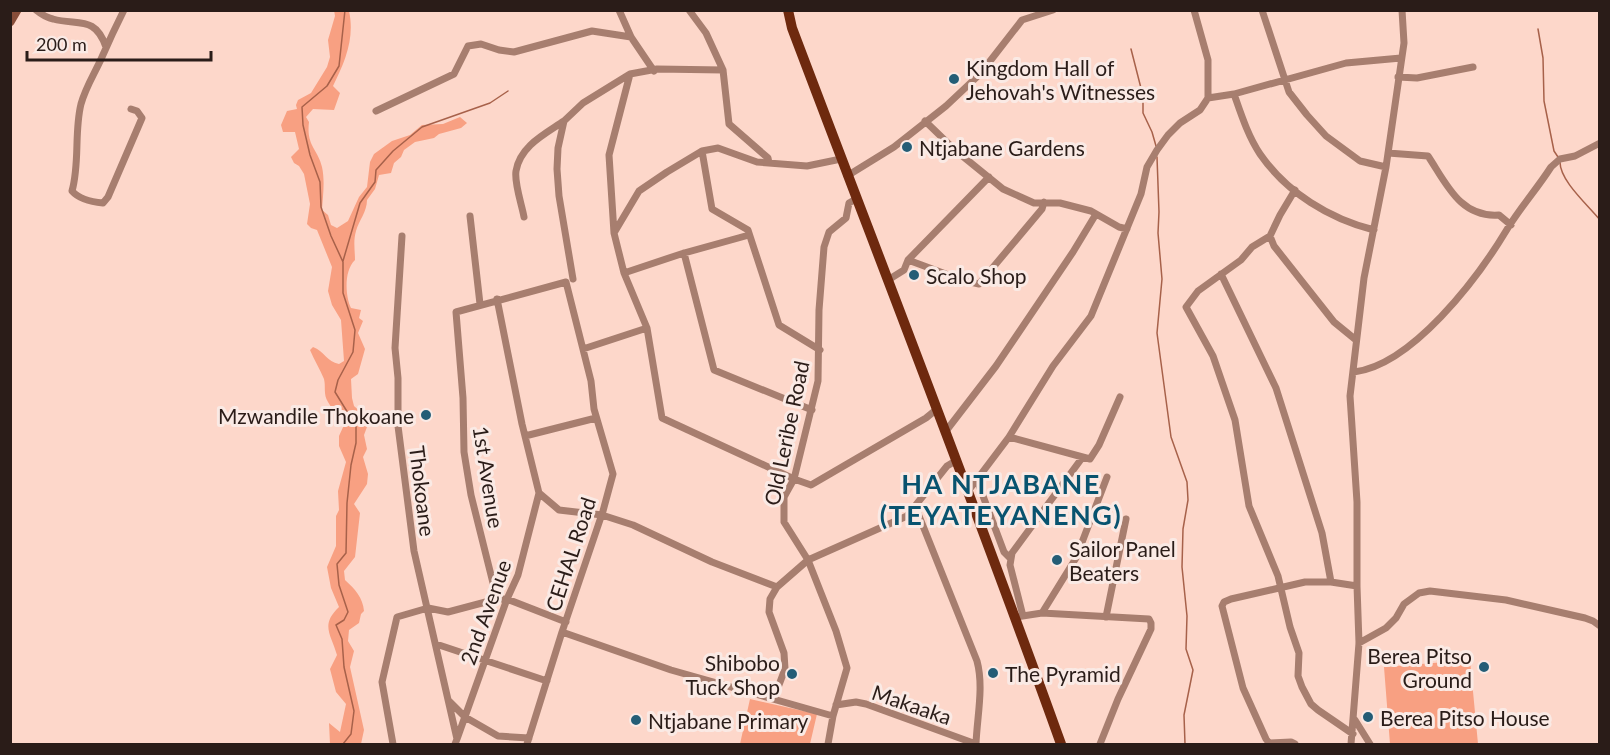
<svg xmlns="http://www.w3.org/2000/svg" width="1610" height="755" viewBox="0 0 1610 755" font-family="Lato,sans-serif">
  <rect width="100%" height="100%" fill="#fdd7ca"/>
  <!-- green -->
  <path fill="#f8a082" d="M334,10L349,11C355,38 345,62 333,86L340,93L334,110L313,109L306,117L309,122C306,146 318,149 322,167C325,181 323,195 322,210L328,215L331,225L337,228L348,221L359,197L367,187L370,162L374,154L392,141L410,135L422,125L443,124L460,117L467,123L461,128L439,134L434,138L415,142L404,150L401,157L394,163L391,173L379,175L375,189L367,200C367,212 359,220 356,231C353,241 355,251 355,260C344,270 345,296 351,308L361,310L359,318L363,321L358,333L365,349L358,374L351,379L352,398L354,406L365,416L367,427L364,435L367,449L363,457L368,474L367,484L354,504L360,513L355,557L344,571L345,580C355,589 363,598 364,611L361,614L359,623L349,630L348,641L354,651L350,667L364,730L361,744H330L329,723L340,732L346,704L336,692L330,669L337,655C331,634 320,625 339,607L331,588L327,567L336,546V516L339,510L338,491L346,462L339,446V436L344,425C340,416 333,411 328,402C323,394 326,387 324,379C320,369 314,360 310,350L313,347C324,351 327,362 339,364L344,361L341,320L332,305L328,291L332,267L317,230L311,228L307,224L310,204L304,174L299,166L294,163L291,157L299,149L295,132H283L281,125L287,111L297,109L296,105L298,100L311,93L327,67L330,57L328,40L335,16Z
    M1470,660L1478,744H1390L1384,667Z
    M750,699L817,714L810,744H740Z"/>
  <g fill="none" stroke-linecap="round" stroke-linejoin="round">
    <!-- stream -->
    <path stroke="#a7614a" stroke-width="1.5" d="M1538,29L1543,58L1544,101L1554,151L1558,157
      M1131,49L1143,96V113L1152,132L1156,146
      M1157,157L1159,212L1158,233L1162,279L1157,333L1171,437L1187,482L1188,500L1183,529L1182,567L1187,616L1186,649L1193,670L1184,715L1185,744
      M1560,162C1560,181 1588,205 1600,220
      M343,261L360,203L375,182L376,170L393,151L422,127L490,103L508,91
      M343,744L351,734L354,711L344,667L342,639L336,625L344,620L348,612L339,585L337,564L346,553L347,503L351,465L356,443V426L335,392L338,380L353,352L355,330L343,293V262L331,236L321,207L320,182L310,155L303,125L302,107L327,86L339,66L345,10"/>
    <!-- street -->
    <path stroke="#a77e6f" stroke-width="7" d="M36,10C41,14 47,18 53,19C78,26 95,15 106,47
      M124,10C116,26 109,41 102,57C95,73 86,86 81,104C74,132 80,163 72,191C79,199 92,202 103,203L108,197L142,118L137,111L131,109
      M619,10L631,37L654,71
      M689,10L706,33L723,70
      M1194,10L1208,60V98
      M1262,10L1289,92L1307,115L1326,136L1360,161L1386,167
      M1398,77L1417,78L1473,67
      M1234,94C1241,114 1248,136 1260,154C1287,193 1330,219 1374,230
      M376,111L454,74L468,46L481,44L499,50L514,52L592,31L631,37
      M925,121L955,150L1003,189L1034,203H1060L1091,211L1119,227L1127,229
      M702,151L712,209L748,230L779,325L820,350
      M1388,153L1428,156C1446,183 1460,218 1499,215L1511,225
      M841,159L807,166L757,162L718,148L702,151L667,172L639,191L614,233L624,273L647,328L662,418L794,479L811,485L926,418L937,409
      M847,176L894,147L946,106L980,74L1022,20L1053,10
      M1295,190L1280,215L1270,236L1252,247L1241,260L1198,291L1186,307L1213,356L1235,420L1249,506L1278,576L1290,627L1299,653L1298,676L1302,687L1311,704L1318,710L1353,734
      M470,216L480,304
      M524,217C522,205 514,183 516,171C520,146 545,134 564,121
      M614,233L609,155L630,74
      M402,236L395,348L398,378V426L414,551L457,739L455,744
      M1270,236L1274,246L1334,322L1356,340
      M684,253L714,370L812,410
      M908,260L962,280L979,284L1042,209L1044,202
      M624,273L684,253L749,235
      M1221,274L1276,388L1322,533L1331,582
      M573,279L559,196L557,169L558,148L564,121L583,103L630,74L657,69L723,70L729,124L768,158L769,163
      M888,280L904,270L908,260L989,177
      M497,299L522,424L539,493L559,510L602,515L633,525L712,562L777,587
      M583,349L647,328
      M1354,372C1412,365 1477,279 1506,231C1519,209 1537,189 1551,167L1560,159L1575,156L1600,143
      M946,431L996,366L1073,252L1096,214
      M525,436L596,418
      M1009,437L1090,459L1099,445L1120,397
      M977,480L1004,552L1010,558
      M969,490L1009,437L1053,366L1091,316L1141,194L1147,167L1157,150L1168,135L1180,123L1200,110L1208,98L1234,94L1346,63L1401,58
      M915,506L977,661C984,687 977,717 976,744
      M1042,613L1076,558L1107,477
      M1023,616L1010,565L1012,553L1082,458
      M1016,617L1042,613L1149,619L1151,623V629L1118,699L1100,744
      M1106,617L1126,519
      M566,622L507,599H497L471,495L464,452L463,398L456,312L566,282L591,381L594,409L613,474L603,511L562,632L671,670L833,716
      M1359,643L1386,628L1396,618L1404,604L1419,593L1430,591L1506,600L1585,618L1593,621L1600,626
      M436,644L547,681
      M774,698L785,669L784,653L769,612L770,599L777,587L808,560L907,516L947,466L957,460
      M449,701L465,717L498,736L529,738
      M836,705L856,702L866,704L976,744
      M1355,720L1370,744
      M457,739L507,599L518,575L539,493
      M393,744L382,682L397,617L428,608L448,612L497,599
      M527,744L562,632
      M828,744L833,716L847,668L836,631L808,560L784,522V497L794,479L818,381L819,310L824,247L829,232L846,218L849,203L856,199
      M1295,744L1291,742L1269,743L1266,739L1243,688L1222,606L1224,602L1231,599L1305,582H1331L1357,586
      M1351,744L1359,643L1357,586V502L1350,396L1364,278L1386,167L1404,43L1402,10"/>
    <!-- secondary -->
    <path stroke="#874d39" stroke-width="9" d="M10,22L17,10"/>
    <!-- primary -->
    <path stroke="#6e290e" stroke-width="10" d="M788,10L792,28C882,266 975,504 1061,744"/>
  </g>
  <!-- markers -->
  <g fill="#245d76" stroke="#faeae5" stroke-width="2">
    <circle cx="954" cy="79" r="6"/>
    <circle cx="907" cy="147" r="6"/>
    <circle cx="914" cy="275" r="6"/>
    <circle cx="426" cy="415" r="6"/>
    <circle cx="1057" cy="560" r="6"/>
    <circle cx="1484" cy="667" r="6"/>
    <circle cx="993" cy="673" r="6"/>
    <circle cx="792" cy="674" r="6"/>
    <circle cx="1368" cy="717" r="6"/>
    <circle cx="636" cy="720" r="6"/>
  </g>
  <g text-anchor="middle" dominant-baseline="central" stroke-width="6" stroke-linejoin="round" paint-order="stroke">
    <!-- poi labels -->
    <g font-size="21" fill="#2a1c18" stroke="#faeae5" text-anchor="start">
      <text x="966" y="67">Kingdom Hall of<tspan x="966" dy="24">Jehovah's Witnesses</tspan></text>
      <text x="919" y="147">Ntjabane Gardens</text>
      <text x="926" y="275">Scalo Shop</text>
      <text x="414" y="415" text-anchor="end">Mzwandile Thokoane</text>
      <text x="1069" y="548">Sailor Panel<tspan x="1069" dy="24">Beaters</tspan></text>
      <text x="1472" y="655" text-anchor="end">Berea Pitso<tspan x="1472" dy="24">Ground</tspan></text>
      <text x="780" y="662" text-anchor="end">Shibobo<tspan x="780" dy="24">Tuck Shop</tspan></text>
      <text x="1005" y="673">The Pyramid</text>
      <text x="1380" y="717">Berea Pitso House</text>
      <text x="648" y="720">Ntjabane Primary</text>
    </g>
    <!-- street labels -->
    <g font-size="21" fill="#2a1c18" stroke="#faeae5">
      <text transform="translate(786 433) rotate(-78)">Old Leribe Road</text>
      <text transform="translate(489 477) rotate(81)">1st Avenue</text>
      <text transform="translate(423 491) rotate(83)">Thokoane</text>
      <text transform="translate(570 554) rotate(-72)">CEHAL Road</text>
      <text transform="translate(485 612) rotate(-70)">2nd Avenue</text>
      <text transform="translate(912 704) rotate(19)">Makaaka</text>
    </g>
    <!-- district labels -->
    <g font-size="27" font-weight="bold" letter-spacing="1.5" fill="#08536f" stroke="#faeae5">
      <text x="1001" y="483">HA NTJABANE<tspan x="1001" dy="31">(TEYATEYANENG)</tspan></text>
    </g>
  </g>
  <!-- border -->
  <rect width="1610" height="755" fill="none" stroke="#2a1c18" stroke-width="24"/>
  <!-- scale -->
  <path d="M27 51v9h184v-9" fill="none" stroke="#2a1c18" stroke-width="3"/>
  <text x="36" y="51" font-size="18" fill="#2a1c18" stroke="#faeae5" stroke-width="4.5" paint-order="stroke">200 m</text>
</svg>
